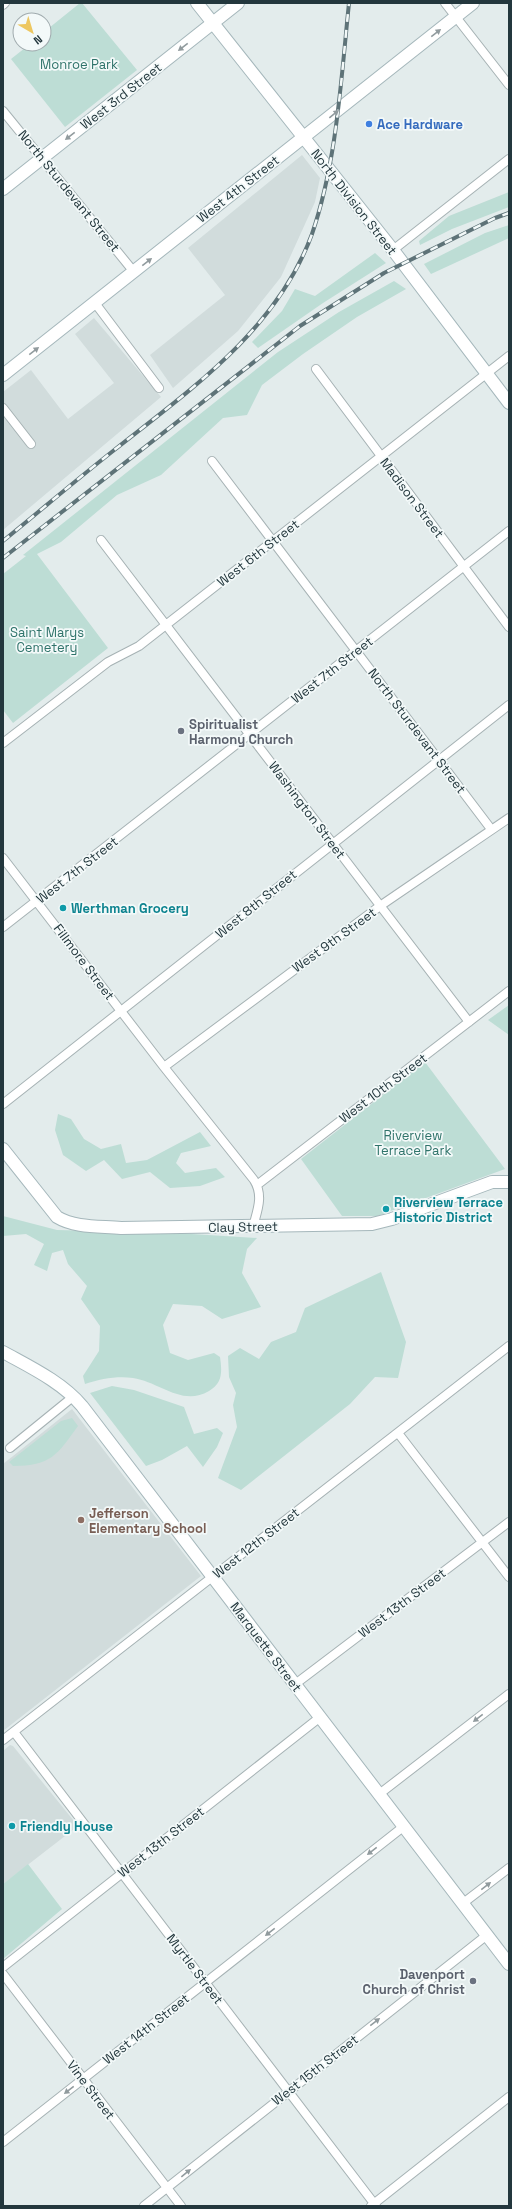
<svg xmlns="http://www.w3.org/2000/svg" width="512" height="2209" viewBox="0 0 512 2209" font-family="'Space Grotesk',sans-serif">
  <rect width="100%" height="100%" fill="#e3ecec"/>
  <!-- built -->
  <path fill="#d1dcdc" d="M302,155L320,178L315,202L281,277L238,331L173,388L150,355L225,295L188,248Z
    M94,318L161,397L3,530V392L31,370L68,419L114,383L75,334Z
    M72,1409L201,1576L3,1731V1464Z
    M10,1745L13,1746L78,1826L3,1884V1751Z"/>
  <!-- green -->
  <path fill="#bdddd5" d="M80,3H82L137,70L65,127L11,59L30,44H44V32Z
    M509,192V207L452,229L420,245L419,241L449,216Z
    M509,225V238L431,274L424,264L485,233Z
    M375,253L386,263L323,303L258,348L252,342L282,311L295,289L315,296Z
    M394,281L406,289L357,317L303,354L262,385L247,415L223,418L161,475L117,495L61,542L37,554L108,648L13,723L3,710V574L26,556L23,555L278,352L339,312Z
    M509,1005V1035L488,1020Z
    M425,1062L505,1169L377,1216H342L301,1159Z
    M58,1114L71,1119L84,1139L101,1149L121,1144L126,1163L147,1160L200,1132L211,1146L181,1153L176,1163L185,1173L216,1168L225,1177L200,1186L170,1188L150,1172L122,1179L104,1160L86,1171L63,1155L55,1130Z
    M3,1216L57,1230L176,1233L257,1238L247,1249L242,1273L261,1307L222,1319L202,1306L173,1304L163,1325L170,1353L188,1360L214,1353L220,1357C222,1371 223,1383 209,1391C182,1407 160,1382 133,1378C116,1376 101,1379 85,1384L83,1376L99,1351L100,1326L81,1299L87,1286L68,1264L63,1250L52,1253L47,1271L34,1265L44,1244L26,1234L3,1236Z
    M381,1272L406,1342L398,1378L375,1377L350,1404L241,1490L218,1478L237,1427L233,1405L236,1393L229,1377L228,1356L240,1348L259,1359L271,1342L296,1332L305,1308Z
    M112,1386L134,1390L184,1407L194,1434L217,1428L223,1433L217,1447L203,1467L187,1446L162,1460L146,1466L90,1393Z
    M72,1418L78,1426C57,1455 51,1466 13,1466L9,1462L61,1421Z
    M28,1864L62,1909L3,1959V1884Z"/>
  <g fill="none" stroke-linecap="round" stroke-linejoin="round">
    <defs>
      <path id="street" d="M445,3L509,85
        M3,5L5,3
        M3,111L134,272
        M393,250L509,159
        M95,303L159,388
        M316,369L509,627
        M3,408L31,444
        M212,461L491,829
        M101,540L469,1022
        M3,743L108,662L139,646L509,356
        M3,858L164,1067L254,1180C264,1196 257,1211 253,1227
        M3,927L509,531
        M164,1067L380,906L509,818
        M3,1104L509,705
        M257,1185L509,991
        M398,1433L509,1577
        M10,1448L74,1396
        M294,1685L509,1522
        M14,1732L376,2206
        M3,1740L509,1346
        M378,1795L509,1694
        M462,1904L509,1868
        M3,1967L319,1718
        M3,1974L181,2206
        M3,2142L403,1827
        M144,2206L487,1935
        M371,2206L509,2097"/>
      <path id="secondary" d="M197,3L393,250L509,403
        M3,189L238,3
        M3,375L473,3
        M3,1149L57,1217C75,1228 100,1226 121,1228L372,1224L392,1219L492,1182H509
        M3,1352C30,1367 62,1382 82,1406L509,1964"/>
    </defs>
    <!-- street casing -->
    <use href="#street" stroke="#a6b2b4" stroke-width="10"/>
    <!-- secondary casing -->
    <use href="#secondary" stroke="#a5b7bb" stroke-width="14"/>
    <!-- street -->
    <use href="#street" stroke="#fff" stroke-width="8"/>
    <!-- secondary -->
    <use href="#secondary" stroke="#fff" stroke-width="12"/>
    <defs>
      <path id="rail" d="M3,541C40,511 76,480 113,451C190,390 277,330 312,234C337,161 341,79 349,3
        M3,558L300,326L384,273L495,218L509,213"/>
    </defs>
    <!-- rail casing -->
    <use href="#rail" stroke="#5e7378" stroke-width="4"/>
    <!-- rail -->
    <use href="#rail" stroke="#f3f9f9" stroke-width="2.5" stroke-dasharray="8" stroke-linecap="butt"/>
  </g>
  <!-- one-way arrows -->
  <defs><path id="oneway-solid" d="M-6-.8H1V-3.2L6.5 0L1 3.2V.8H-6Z"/></defs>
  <g fill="#919b9e">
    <use href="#oneway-solid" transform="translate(436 33) rotate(-38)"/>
    <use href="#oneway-solid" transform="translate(183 47) rotate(142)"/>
    <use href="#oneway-solid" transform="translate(334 114) rotate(-39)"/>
    <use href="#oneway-solid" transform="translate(70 136) rotate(142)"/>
    <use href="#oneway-solid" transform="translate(147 262) rotate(-38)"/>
    <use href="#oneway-solid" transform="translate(34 351) rotate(-38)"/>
    <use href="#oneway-solid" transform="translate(478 1718) rotate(142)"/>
    <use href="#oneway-solid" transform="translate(372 1851) rotate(142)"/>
    <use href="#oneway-solid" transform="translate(486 1886) rotate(-38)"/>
    <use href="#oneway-solid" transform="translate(270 1932) rotate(142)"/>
    <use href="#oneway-solid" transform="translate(375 2022) rotate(-38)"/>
    <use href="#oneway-solid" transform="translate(69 2090) rotate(142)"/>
    <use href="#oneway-solid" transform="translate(186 2173) rotate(-39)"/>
  </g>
  <!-- markers -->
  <circle fill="#3f7fe0" stroke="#f3f9f9" stroke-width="1.5" cx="369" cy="124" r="4"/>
  <g fill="#6b7280" stroke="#f3f9f9" stroke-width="1.5">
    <circle cx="181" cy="731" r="4"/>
    <circle cx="473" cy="1981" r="4"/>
  </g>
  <g fill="#0f9aa8" stroke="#f3f9f9" stroke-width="1.5">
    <circle cx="63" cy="908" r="4"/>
    <circle cx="386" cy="1209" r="4"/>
    <circle cx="12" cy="1826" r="4"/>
  </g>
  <circle fill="#8d6e63" stroke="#f3f9f9" stroke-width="1.5" cx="81" cy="1520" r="4"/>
  <g text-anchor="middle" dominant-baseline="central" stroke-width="3.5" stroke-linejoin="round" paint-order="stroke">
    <!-- park labels -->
    <g font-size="13" fill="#2f736a" stroke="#f3f9f9">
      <text x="79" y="64">Monroe Park</text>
      <text x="47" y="632">Saint Marys<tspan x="47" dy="15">Cemetery</tspan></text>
      <text x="413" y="1135">Riverview<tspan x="413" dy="15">Terrace Park</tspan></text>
    </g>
    <!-- street labels -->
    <g font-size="13" fill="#23373d" stroke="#f3f9f9">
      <text transform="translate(121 96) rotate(-38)">West 3rd Street</text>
      <text transform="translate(238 189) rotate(-38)">West 4th Street</text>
      <text transform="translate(69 191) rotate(51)">North Sturdevant Street</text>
      <text transform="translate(354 202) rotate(52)">North Division Street</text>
      <text transform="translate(412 498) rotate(53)">Madison Street</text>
      <text transform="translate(258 553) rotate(-38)">West 6th Street</text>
      <text transform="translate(332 670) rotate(-38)">West 7th Street</text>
      <text transform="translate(417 731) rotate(53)">North Sturdevant Street</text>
      <text transform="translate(307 810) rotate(53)">Washington Street</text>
      <text transform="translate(77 870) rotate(-38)">West 7th Street</text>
      <text transform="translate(256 904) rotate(-39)">West 8th Street</text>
      <text transform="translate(334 940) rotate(-36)">West 9th Street</text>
      <text transform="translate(84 962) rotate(53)">Fillmore Street</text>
      <text transform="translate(383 1088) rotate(-37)">West 10th Street</text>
      <text transform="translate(243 1227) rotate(-1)">Clay Street</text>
      <text transform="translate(256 1543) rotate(-38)">West 12th Street</text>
      <text transform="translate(402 1603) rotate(-37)">West 13th Street</text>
      <text transform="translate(266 1647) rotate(53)">Marquette Street</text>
      <text transform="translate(161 1842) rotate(-38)">West 13th Street</text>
      <text transform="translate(195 1969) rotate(53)">Myrtle Street</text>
      <text transform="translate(146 2029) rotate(-38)">West 14th Street</text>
      <text transform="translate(315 2070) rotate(-38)">West 15th Street</text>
      <text transform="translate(91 2090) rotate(53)">Vine Street</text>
    </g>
    <!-- shop labels -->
    <g font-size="13" font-weight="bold" fill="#366cbe" stroke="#f3f9f9" text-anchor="start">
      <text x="377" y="124">Ace Hardware</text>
    </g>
    <!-- worship labels -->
    <g font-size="13" font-weight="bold" fill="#5b616d" stroke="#f3f9f9" text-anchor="start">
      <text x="189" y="724">Spiritualist<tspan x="189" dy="15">Harmony Church</tspan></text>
      <text x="465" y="1974" text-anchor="end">Davenport<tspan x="465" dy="15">Church of Christ</tspan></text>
    </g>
    <!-- culture labels -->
    <g font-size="13" font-weight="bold" fill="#0d838f" stroke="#f3f9f9" text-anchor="start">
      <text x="71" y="908">Werthman Grocery</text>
      <text x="394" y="1202">Riverview Terrace<tspan x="394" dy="15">Historic District</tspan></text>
      <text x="20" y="1826">Friendly House</text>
    </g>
    <!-- education labels -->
    <g font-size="13" font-weight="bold" fill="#785e54" stroke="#f3f9f9" text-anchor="start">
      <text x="89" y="1513">Jefferson<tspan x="89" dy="15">Elementary School</tspan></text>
    </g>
  </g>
  <!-- border -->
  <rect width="512" height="2209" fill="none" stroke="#23373d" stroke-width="8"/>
  <!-- north arrow -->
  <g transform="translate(32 32) rotate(142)"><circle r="19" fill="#f3f9f9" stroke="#a0abae"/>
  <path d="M0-3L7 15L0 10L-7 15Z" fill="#edc760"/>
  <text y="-6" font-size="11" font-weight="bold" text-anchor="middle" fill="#23373d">N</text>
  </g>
</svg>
